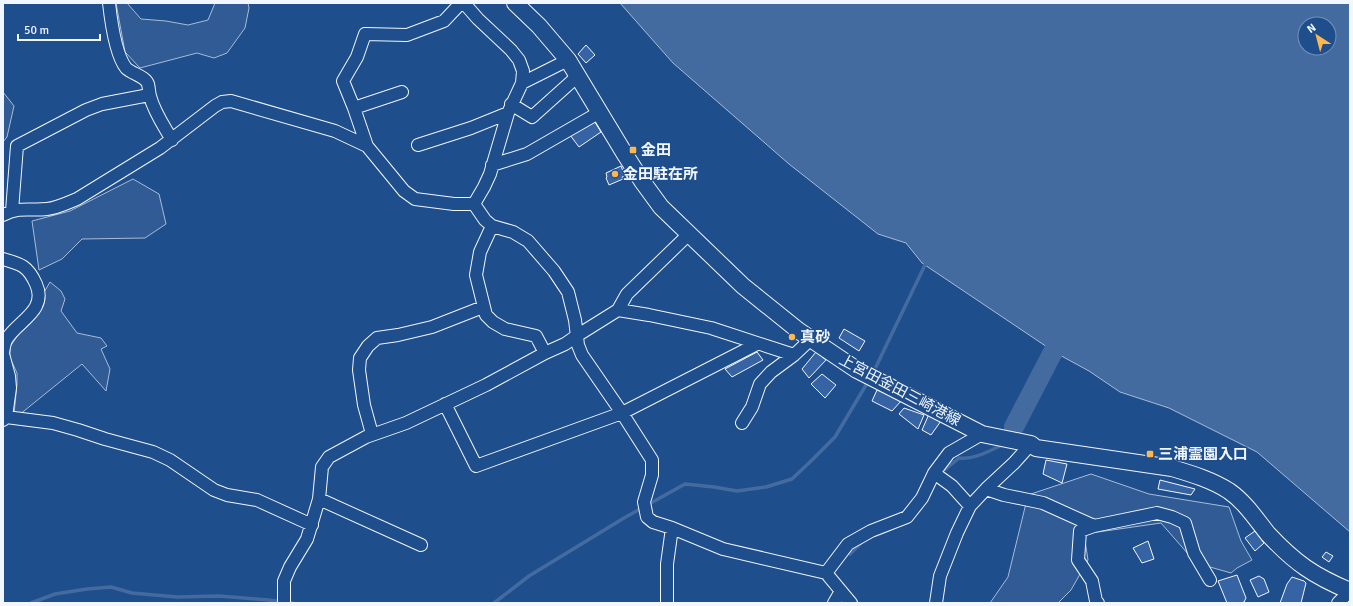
<svg xmlns="http://www.w3.org/2000/svg" width="1353" height="606" viewBox="0 0 1353 606" font-family="Signika,'Noto Sans JP',sans-serif">
  <rect width="100%" height="100%" fill="#1f4e8c"/>
  <!-- built -->
  <path fill="#305b95" stroke="#a8bbd7" d="M116,3H127L141,19L166,21L188,25L208,20L215,3H248L249,8L245,28L227,53L214,58L197,53L140,68L125,52Z
    M3,92L14,106L7,137L3,142Z
    M133,179L159,194L166,224L145,238L82,239L62,259L39,270L32,221L70,211Z
    M50,282L61,291L65,299L61,311L77,333L101,338L107,346L101,349L110,369L106,391L82,364L19,415L14,414L17,384V373L10,358V347L18,335L31,323L43,294Z
    M1091,474L1149,494L1229,507L1241,541L1252,560L1237,568L1231,573L1196,563L1161,523L1084,534L1088,560L1071,590L1058,603H990L1008,577L1028,495Z"/>
  <!-- water -->
  <path fill="#446ba0" stroke="#a8bbd7" fill-rule="evenodd" d="M620,3H1350V532L1257,452L1169,408L1120,392L1089,371L1056,353L922,263L906,243L878,234L789,164L673,63ZM1305,24H1329V48H1305Z"/>
  <g fill="none" stroke-linecap="round" stroke-linejoin="round">
    <!-- stream -->
    <path stroke="#446ba0" stroke-width="3.5" d="M873,373L925,265
      M942,472L959,458C973,460 987,452 1000,446
      M876,535L889,530
      M850,554L862,542
      M31,603L55,594L87,589L111,587L132,593L177,597L219,596L268,600L293,603
      M494,603L529,576L624,518L685,484L714,487L737,491L766,487L792,479L812,460L835,437L869,380"/>
    <!-- river -->
    <path stroke="#446ba0" stroke-width="20" d="M1014,427L1054,350"/>
  </g>
  <!-- building -->
  <path fill="#3563a3" stroke="#f2f6ff" d="M586,45L595,55L586,63L578,54Z
    M593,119L601,132L579,147L570,135Z
    M621,166L625,176L622,177L623,179L609,185L606,178L607,177L606,173Z
    M844,329L865,341L859,351L839,338Z
    M757,352L763,360L732,377L725,369Z
    M816,352L826,360L809,378L802,369Z
    M822,374L836,385L825,398L811,384Z
    M877,390L902,400L892,411L872,401Z
    M904,408L924,415L918,429L899,414Z
    M929,414L941,421L931,435L922,430Z
    M1046,460L1067,464L1062,483L1043,474Z
    M1160,480L1195,489L1191,495L1158,489Z
    M1255,531L1264,543L1255,551L1245,538Z
    M1148,541L1154,559L1142,563L1133,548Z
    M1326,552L1333,556L1329,562L1322,557Z
    M1237,575L1246,598L1244,602L1241,603H1227L1218,581Z
    M1259,576L1264,579L1269,592L1258,597L1250,580Z
    M1292,577L1304,581L1306,583L1301,603H1280L1287,584Z"/>
  <g fill="none" stroke-linecap="round" stroke-linejoin="round">
    <defs>
      <path id="minor" d="M109,3C111,21 115,54 126,68C132,74 145,76 148,84C149,88 149,92 150,96C154,112 164,126 172,140
        M464,3L478,19L511,50L519,60L523,71L522,83L508,113L490,174L484,187L474,204
        M522,83L568,60
        M402,92L354,108L343,81L357,57L365,34L407,35L444,21L461,3
        M511,104L532,117L571,82L578,75
        M354,108L367,146
        M418,145L471,128L508,113
        M492,165L527,154L600,112
        M474,204L485,220L492,226L513,232L528,241L554,271L568,292L575,320L578,345L582,355L622,413L652,460V475L644,502L647,517L653,522L672,528L723,549L826,573L851,603
        M12,211L17,146L86,110L102,104L149,95
        M3,215C21,206 29,211 47,209C57,208 67,203 77,199L160,148L215,106L222,102L231,101L335,131L367,146L404,191L415,199L454,204H474
        M492,226L480,252L476,275L486,315L493,322L505,329L536,336L545,353
        M3,259C21,264 28,266 36,284C48,311 17,321 6,340C4,344 4,348 3,352
        M618,310L649,315L711,328L794,355
        M3,354L9,376L10,388L6,417L3,420
        M445,404L476,466L622,413L757,344
        M6,417L53,423L78,430L105,439L153,452L170,460L214,490L227,495L257,500L312,525
        M742,423L752,407L760,384L771,372L794,355L811,339
        M372,434L364,405L359,370L360,358L368,346L377,338L398,335L432,327L483,307
        M934,473L952,486L970,506
        M986,489L1004,495L1043,503L1094,526
        M319,499L421,545
        M826,573L848,544L871,531L907,517L922,498L934,473L949,453L982,434
        M284,603V581L290,567L307,539L319,499L322,467L329,457L366,437L406,423L486,385L545,353L565,344L578,335L618,310L627,294L689,234
        M667,603V564L672,528
        M834,603L841,591
        M936,603L940,576L957,533L970,506L986,489L1014,463L1031,444
        M1098,603L1096,601L1092,581L1078,560L1080,531L1094,526L1157,513L1172,517L1185,523L1194,553L1210,580
        M1338,603L1350,591"/>
      <path id="major" d="M515,3L539,26L568,60L626,156L642,181L661,207L743,286L799,331L857,370L982,434L1031,444L1036,448L1172,468C1192,474 1212,480 1229,491C1245,502 1256,519 1268,534C1295,563 1314,576 1350,591"/>
    </defs>
    <!-- minor casing -->
    <use href="#minor" stroke="#f2f6ff" stroke-width="14"/>
    <!-- major casing -->
    <use href="#major" stroke="#f2f6ff" stroke-width="18"/>
    <!-- minor -->
    <use href="#minor" stroke="#1f4e8c" stroke-width="12"/>
    <!-- major -->
    <use href="#major" stroke="#1f4e8c" stroke-width="16"/>
  </g>
  <!-- markers -->
  <g fill="#ffb74d" stroke="#1f4e8c" stroke-width="1.5">
    <rect x="629" y="146" width="8" height="8" rx="2"/>
    <circle cx="615" cy="174" r="4"/>
    <circle cx="792" cy="337" r="4"/>
    <rect x="1146" y="450" width="8" height="8" rx="2"/>
  </g>
  <g text-anchor="middle" dominant-baseline="central" stroke-width="3" stroke-linejoin="round" paint-order="stroke">
    <!-- poi labels -->
    <g font-size="15" font-weight="bold" fill="#f2f6ff" stroke="#1f4e8c" text-anchor="start">
      <text x="641" y="150">金田</text>
      <text x="623" y="174">金田駐在所</text>
      <text x="800" y="337">真砂</text>
      <text x="1158" y="454">三浦霊園入口</text>
    </g>
    <!-- street labels -->
    <g font-size="15" fill="#f2f6ff" stroke="#1f4e8c">
      <text transform="translate(900 390) rotate(28)">上宮田金田三崎港線</text>
    </g>
  </g>
  <!-- border -->
  <rect width="1353" height="606" fill="none" stroke="#f2f6ff" stroke-width="8"/>
  <!-- north arrow -->
  <g transform="translate(1317 36) rotate(324)"><circle r="19" fill="#1f4e8c" stroke="#7391ba"/>
  <path d="M0-3L7 15L0 10L-7 15Z" fill="#ffb74d"/>
  <text y="-6" font-size="11" font-weight="bold" text-anchor="middle" fill="#f2f6ff">N</text>
  </g>
  <!-- scale -->
  <path d="M18 34v6h82v-6" fill="none" stroke="#f2f6ff" stroke-width="2"/>
  <text x="24" y="34" font-size="12" fill="#f2f6ff" stroke="#1f4e8c" stroke-width="3" paint-order="stroke">50 m</text>
</svg>
